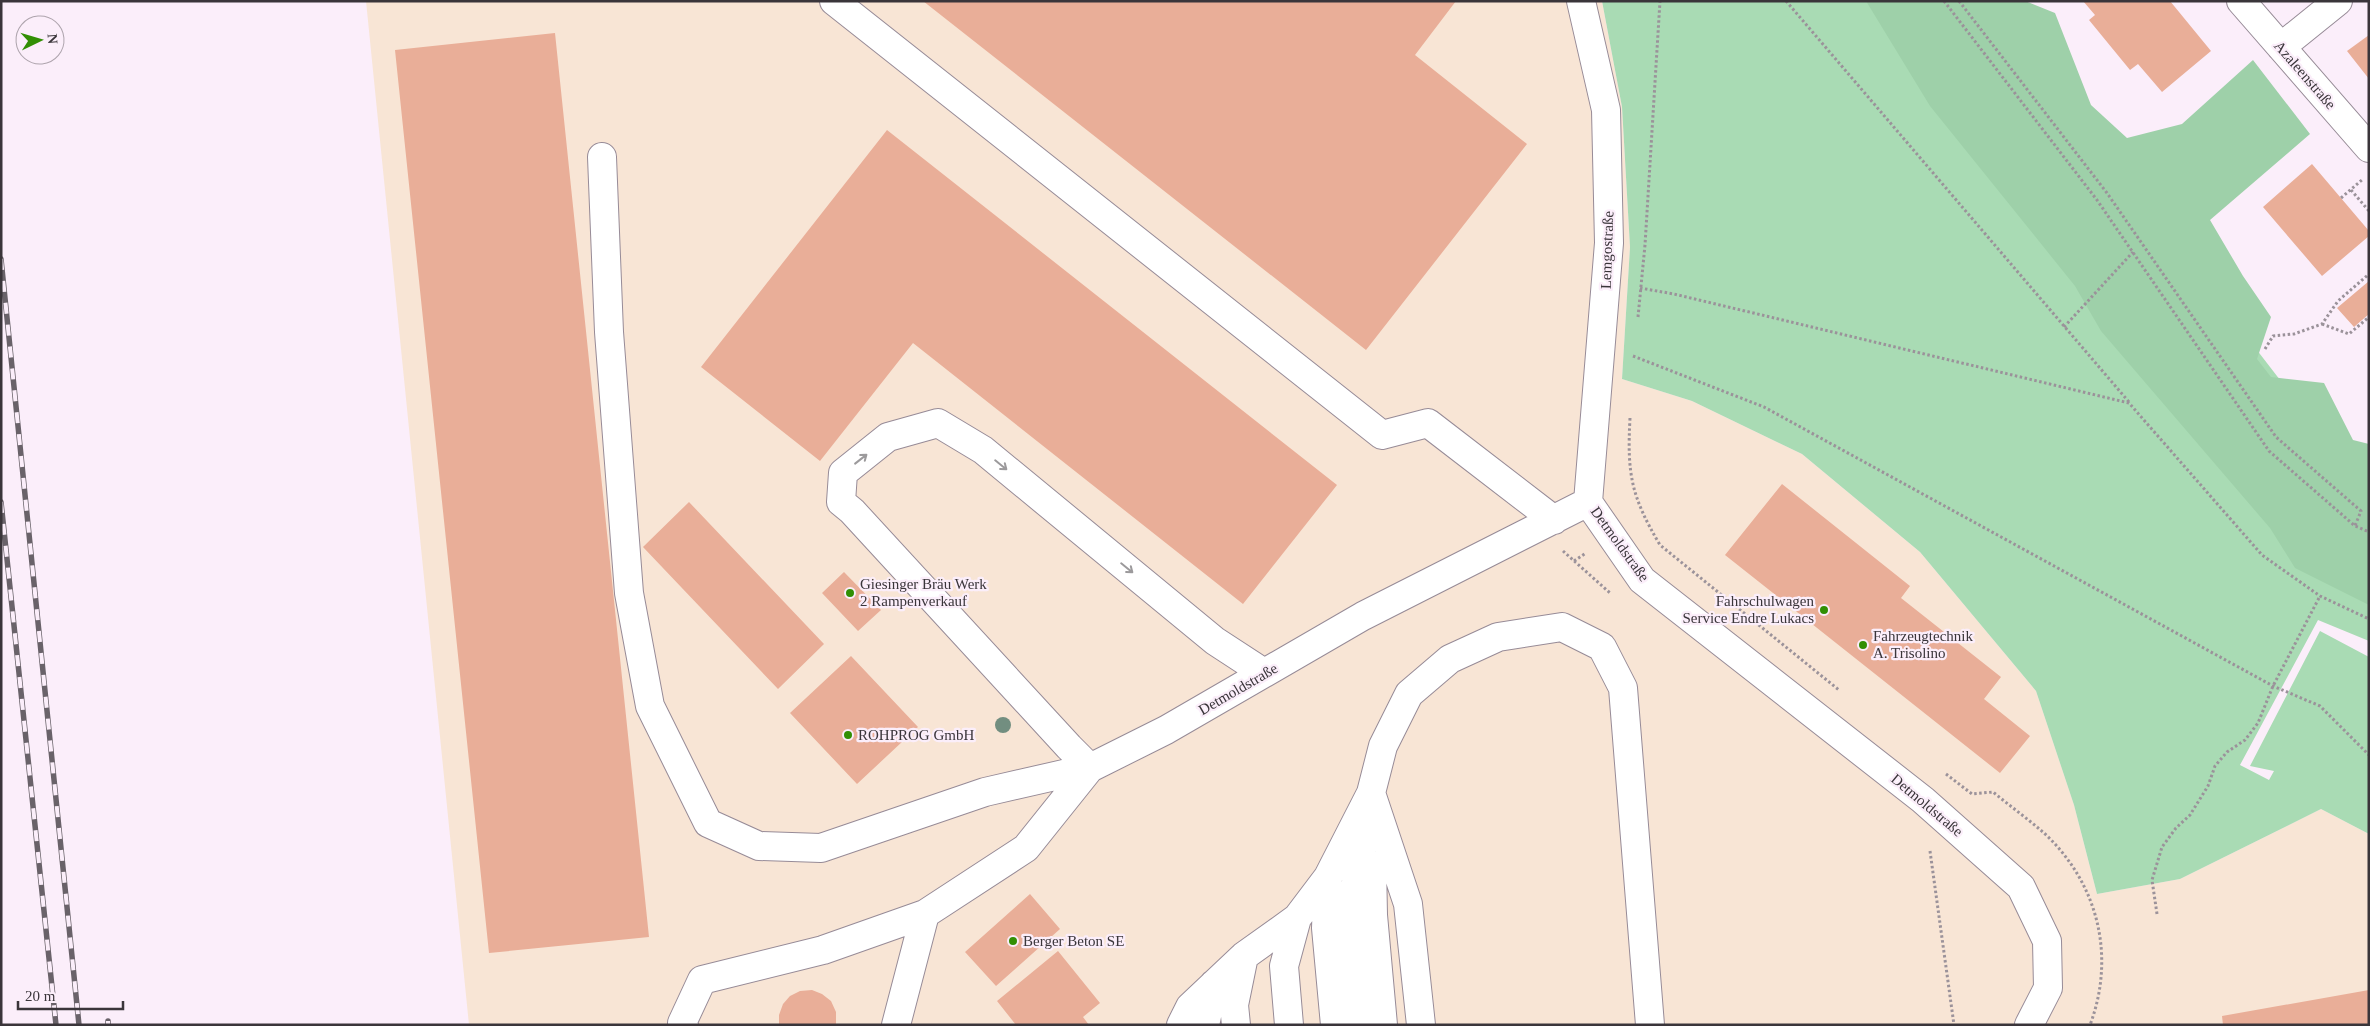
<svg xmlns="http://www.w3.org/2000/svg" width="2370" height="1026" viewBox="0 0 2370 1026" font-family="'Times New Roman',serif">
  <rect width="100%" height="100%" fill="#fbeefa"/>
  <!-- industrial -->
  <path fill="#f8e5d5" d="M366,1H1602L1622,107L1630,247L1622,379L1692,401L1802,454L1920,552L2036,691L2074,805L2097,894L2180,879L2321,809L2369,834V1025H469Z"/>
  <!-- green -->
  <path fill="#a9dbb4" d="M1602,1H1987L2369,495V641L2318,620L2240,765L2269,780L2274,771L2250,766L2320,631L2369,657V834L2321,809L2180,879L2097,894L2074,805L2036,691L1920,552L1802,454L1692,401L1622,379L1630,247L1622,107Z"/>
  <!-- forest -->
  <path fill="#9ed0a9" d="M1866,1H2025L2055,13L2091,105L2127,138L2182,124L2253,60L2310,134L2210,220L2243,276L2271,317L2257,359L2271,377L2324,383L2353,440L2369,444V605L2295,568L2270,528L2101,331L2075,286L1930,106Z"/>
  <!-- building -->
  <path fill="#e9ae98" d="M923,1H1456L1415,55L1527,144L1366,350Z
    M2083,1H2170L2211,51L2162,92L2138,64L2130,70L2089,20L2095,15Z
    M555,33L649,937L489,953L395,50Z
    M2369,35V79L2347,51Z
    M887,130L1337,485L1243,604L913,343L820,461L701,367Z
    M2312,164L2369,231V236L2322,276L2263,207Z
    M2369,281V314L2354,327L2337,308Z
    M1782,484L1910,586L1901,598L2001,677L1984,699L2030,736L2000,773L1725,555Z
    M689,502L824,644L778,689L643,547Z
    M844,572L881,610L858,631L822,593Z
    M851,656L918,727L857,784L790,713Z
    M1030,894L1060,929L996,986L965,952Z
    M1058,951L1100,1003L1083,1017L1089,1025H1016L997,1001Z
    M812,990L822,994L831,1001L836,1012V1025H779V1015L783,1004L790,996L800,991Z
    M2369,990V1025H2223L2222,1016Z"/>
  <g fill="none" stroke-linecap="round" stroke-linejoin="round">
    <defs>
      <path id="minor" d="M834,1L1382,435L1428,423L1554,520
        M1581,1L1606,110L1609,243L1588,502
        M2241,1L2369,148
        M2281,47L2338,1
        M602,157L609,332L629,593L650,706L708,823L759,846L821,848L985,792L1090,768L1166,730L1363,616L1588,502
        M1588,502L1642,580L1923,800L2021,887L2047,941L2048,988L2029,1025
        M1090,768L1069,747L852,511L841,502L843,473L888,437L938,423L983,450L1215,641L1264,673
        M1371,793L1408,904L1421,1025
        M1372,865L1373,915L1383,1025
        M1328,877L1326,928L1335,1025
        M684,1025L682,1023L702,980L823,950L925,914L1026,848L1090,768
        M896,1025L925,914
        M1181,1025L1190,1007L1244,956L1297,918L1328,877L1371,793L1383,746L1409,694L1450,659L1498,637L1562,627L1602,647L1623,688L1650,1025
        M1205,1025L1214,984
        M1236,1025L1234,1005L1244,956
        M1289,1025L1284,966L1297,918
        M1362,1025L1350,917L1367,819"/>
    </defs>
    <!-- minor casing -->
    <use href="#minor" stroke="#978b97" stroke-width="30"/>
    <!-- path -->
    <path stroke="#9b929a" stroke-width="3" stroke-dasharray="2.5 2.5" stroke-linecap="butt" d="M1786,1L2129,402
      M1944,1L2097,200L2269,451L2355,526L2369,532
      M1959,1L2107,193L2276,437L2361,511L2355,526
      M2351,190L2369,211
      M2341,198L2363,179
      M1640,288L1674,294L2129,403L2262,555L2320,596L2369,619
      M1638,317L1645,245L1660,1
      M2322,324L2349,334L2369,317
      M2064,327L2133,252
      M2265,349L2273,336L2294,334L2322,324L2338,301L2369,274
      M1633,356L1764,407L2273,686L2320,706L2369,755
      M1630,418C1627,474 1631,496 1660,545L1839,690
      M1563,551L1610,593
      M1574,561L1586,553
      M1946,774L1972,794L1993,792C2010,806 2028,819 2044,833C2098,883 2116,956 2090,1025
      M1930,851L1954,1025
      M2157,914L2152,880L2162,847L2176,828L2190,815L2208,786L2215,766L2227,752L2245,740L2258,723L2273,686L2320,596"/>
    <!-- minor -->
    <use href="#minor" stroke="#fff" stroke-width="28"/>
    <defs>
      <path id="rail" d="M1,259L79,1025
        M1,502L56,1025
        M108,1021V1025"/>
    </defs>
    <!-- rail casing -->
    <use href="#rail" stroke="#696269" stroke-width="5.5"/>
    <!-- rail -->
    <use href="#rail" stroke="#fbeefa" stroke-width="4" stroke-dasharray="11" stroke-linecap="butt"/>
  </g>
  <!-- trees -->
  <circle fill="#728e80" cx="1003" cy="725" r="8"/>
  <!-- one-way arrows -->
  <defs><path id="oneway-shaft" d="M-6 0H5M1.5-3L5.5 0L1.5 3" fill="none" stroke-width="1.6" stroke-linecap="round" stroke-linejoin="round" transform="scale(1.25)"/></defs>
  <g stroke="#9c9a9c">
    <use href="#oneway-shaft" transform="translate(861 459) rotate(-38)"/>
    <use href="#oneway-shaft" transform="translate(1001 465) rotate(39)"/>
    <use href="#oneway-shaft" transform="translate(1127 568) rotate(39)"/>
  </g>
  <!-- markers -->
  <g fill="#328f04" stroke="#fbeefa" stroke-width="2">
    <circle cx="850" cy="593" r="5"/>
    <circle cx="1824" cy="610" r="5"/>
    <circle cx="1863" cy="645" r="5"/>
    <circle cx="848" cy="735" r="5"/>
    <circle cx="1013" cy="941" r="5"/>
  </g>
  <g text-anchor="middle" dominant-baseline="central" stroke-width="4.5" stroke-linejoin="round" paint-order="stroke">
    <!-- street labels -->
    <g font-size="15" fill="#3a353a" stroke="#fbeefa">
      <text transform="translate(2305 75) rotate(49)">Azaleenstraße</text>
      <text transform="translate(1607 250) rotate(-88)">Lemgostraße</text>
      <text transform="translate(1620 544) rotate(54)">Detmoldstraße</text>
      <text transform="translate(1238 689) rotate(-30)">Detmoldstraße</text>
      <text transform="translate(1927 805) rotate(40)">Detmoldstraße</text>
    </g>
    <!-- poi labels -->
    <g font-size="15" fill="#3a353a" stroke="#fbeefa" text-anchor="start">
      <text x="860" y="584">Giesinger Bräu Werk<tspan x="860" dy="17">2 Rampenverkauf</tspan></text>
      <text x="1814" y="601" text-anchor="end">Fahrschulwagen<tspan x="1814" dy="17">Service Endre Lukacs</tspan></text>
      <text x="1873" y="636">Fahrzeugtechnik<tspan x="1873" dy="17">A. Trisolino</tspan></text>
      <text x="858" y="735">ROHPROG GmbH</text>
      <text x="1023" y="941">Berger Beton SE</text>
    </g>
  </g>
  <!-- border -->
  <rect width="2370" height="1026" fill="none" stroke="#3a353a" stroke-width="5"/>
  <!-- north arrow -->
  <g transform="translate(40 40) rotate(85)"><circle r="24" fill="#fbeefa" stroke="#aea4ad"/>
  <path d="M0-4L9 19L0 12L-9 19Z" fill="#328f04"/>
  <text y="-8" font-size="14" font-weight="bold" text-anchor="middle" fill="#3a353a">N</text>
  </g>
  <!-- scale -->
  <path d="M18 1001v8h105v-8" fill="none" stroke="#3a353a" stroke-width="2.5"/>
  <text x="25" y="1001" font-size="15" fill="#3a353a" stroke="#fbeefa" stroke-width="4" paint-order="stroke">20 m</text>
</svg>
